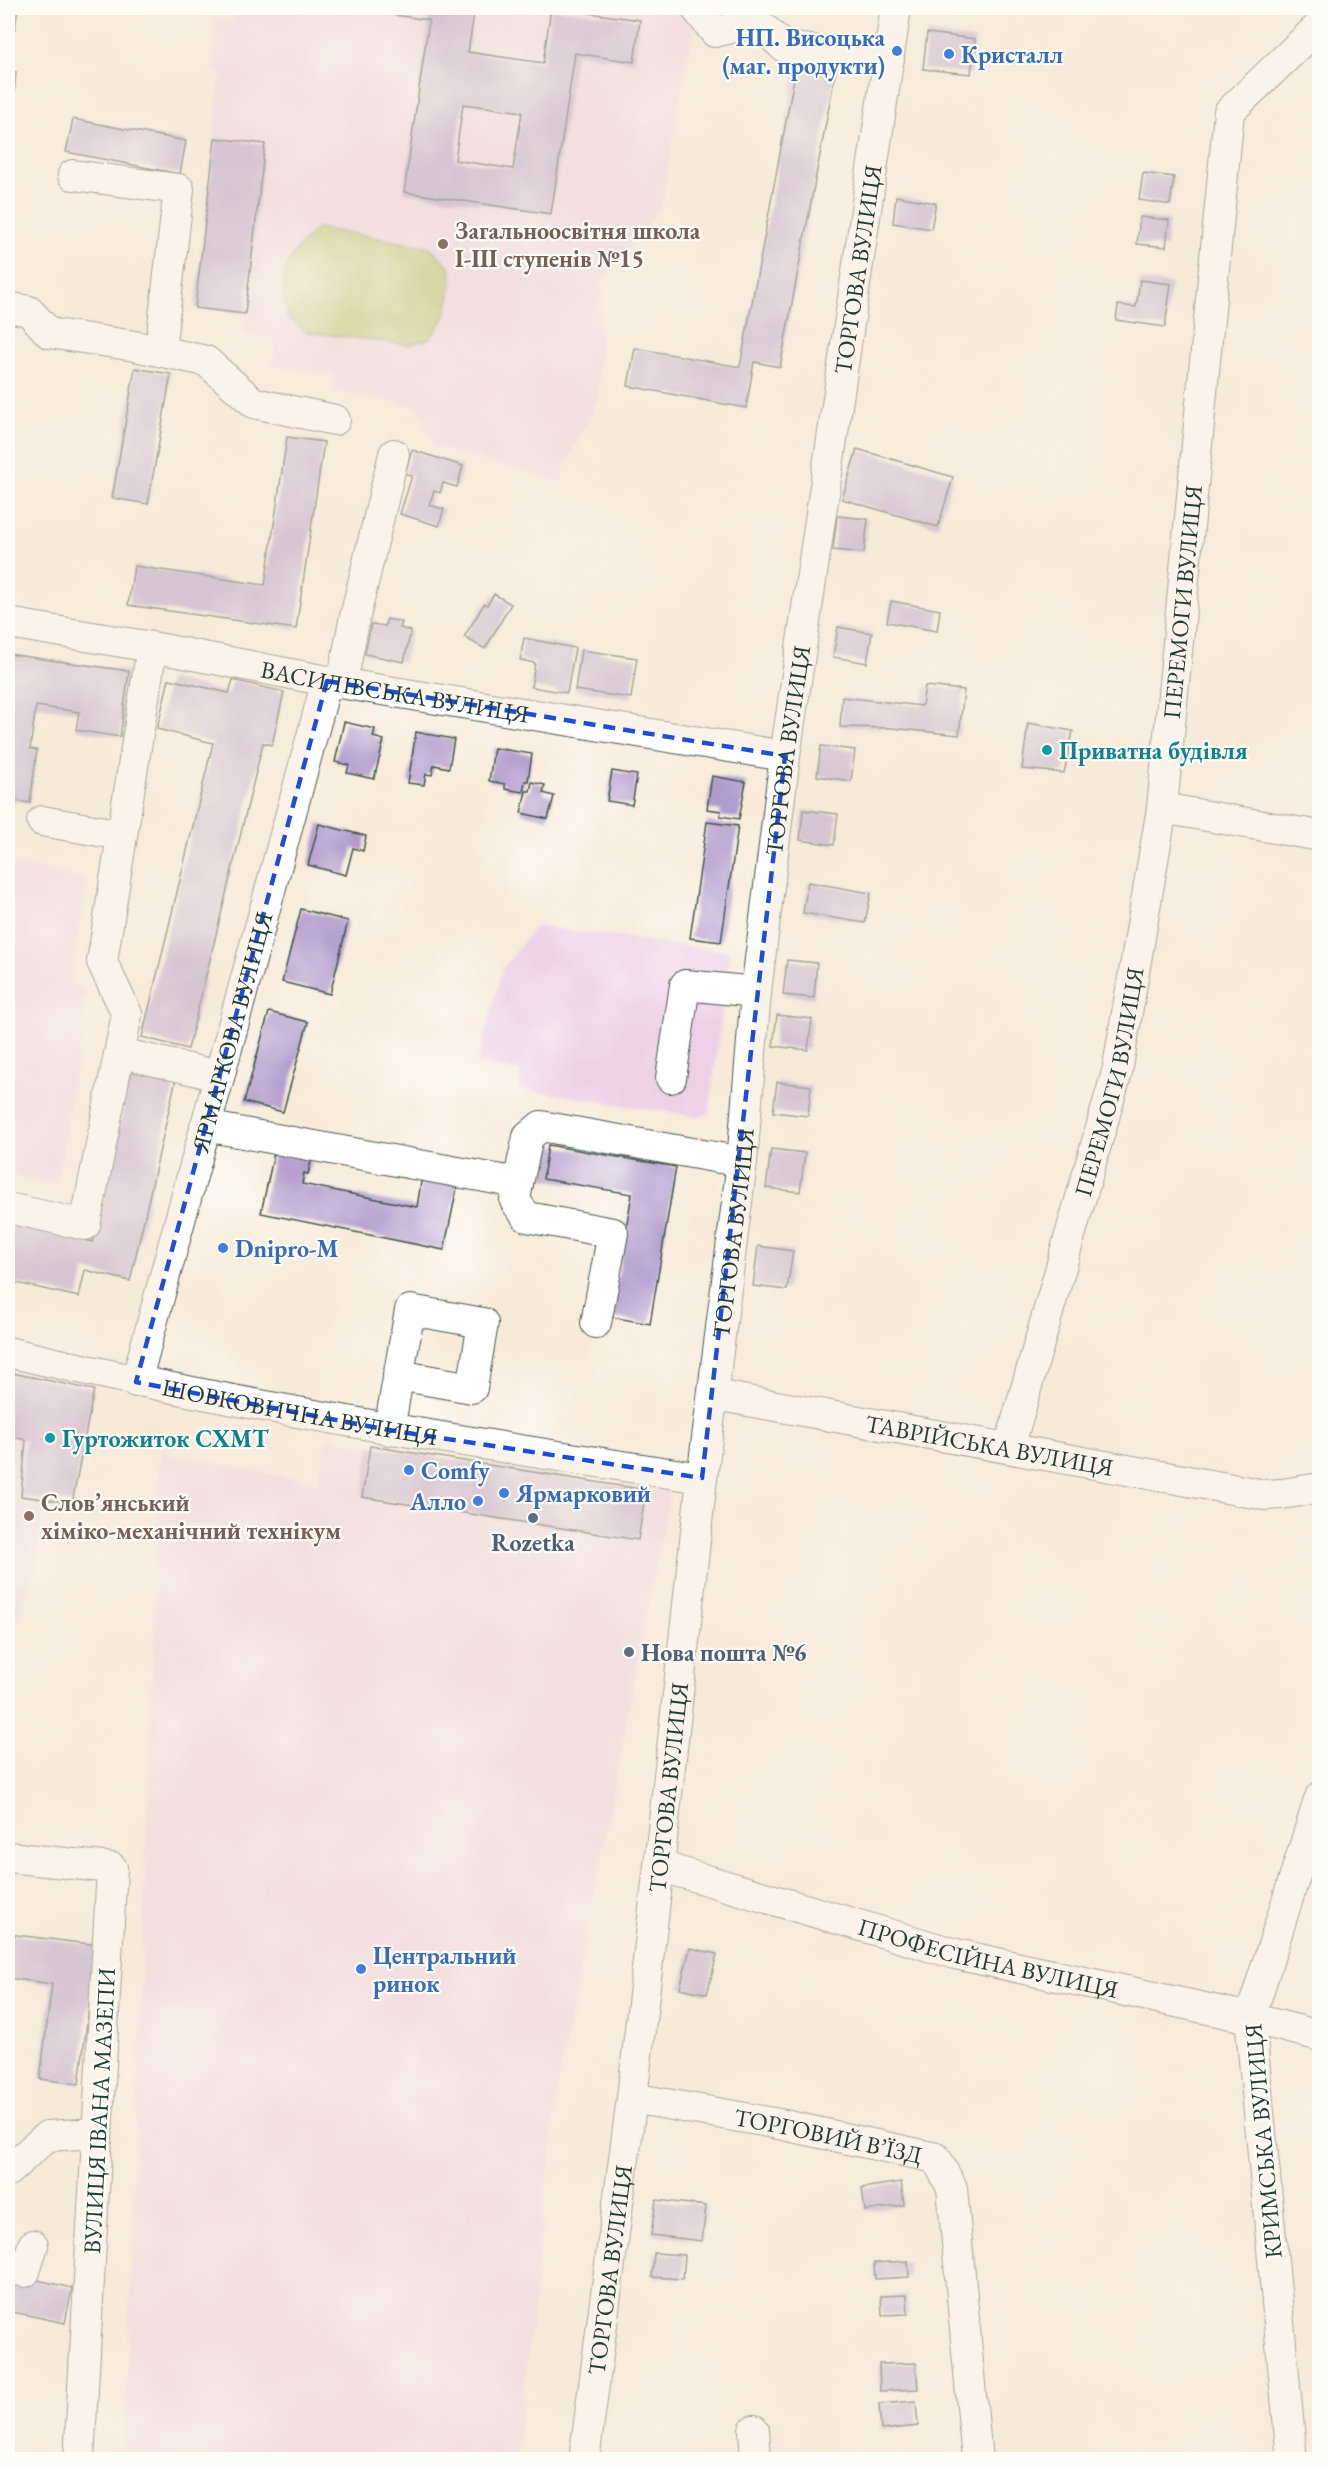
<svg xmlns="http://www.w3.org/2000/svg" width="1327" height="2467" viewBox="0 0 1327 2467" font-family="'EB Garamond',serif">
  <rect width="100%" height="100%" fill="#fdfcf7"/>
  <filter id="ink" filterUnits="userSpaceOnUse"><feTurbulence type="fractalNoise" baseFrequency=".0167" numOctaves="2"/><feDisplacementMap in="SourceGraphic" scale="12" xChannelSelector="R" yChannelSelector="G"/><feConvolveMatrix kernelMatrix="1 2 1 2 8 2 1 2 1" color-interpolation-filters="sRGB"/></filter>
  <filter id="wash" filterUnits="userSpaceOnUse"><feTurbulence type="fractalNoise" baseFrequency=".008" numOctaves="4" result="noise"/><feDisplacementMap in="SourceGraphic" scale="24" xChannelSelector="R" yChannelSelector="G"/><feGaussianBlur stdDeviation="1.35" result="paint"/><feColorMatrix in="noise" values="0 0 0 0 0 0 0 0 0 0 0 0 0 0 0 0 0 1.4 0 .05"/><feComposite in="paint" operator="in"/></filter>
  <g filter="url(#wash)">
    <rect width="100%" height="100%" fill="#f8ead8"/>
    <!-- built -->
    <path fill="#edd0e8" d="M234,8L259,12L260,8H684L694,24L661,208L603,280L598,399L564,469L562,482L433,447L418,406L333,391L335,375L273,366L275,338L243,334L265,144L213,137L221,73L211,71L214,19L231,22Z
      M8,861L87,880L70,985L88,990L57,1186L8,1175Z
      M536,926L730,952L709,1113L700,1117L520,1089L519,1071L477,1064L502,969Z
      M8,1359L94,1377L8,1655Z
      M326,1439L646,1490L670,1491L558,2087L516,2459L124,2460L160,1452L318,1483Z
      M8,2452L64,2456L63,2459H8Z"/>
    <!-- green -->
    <path fill="#afc367" stroke="#67804e" stroke-width="1.5" d="M318,228L430,247L450,267L452,285L445,316L431,338L409,345L307,332L287,317C278,272 285,258 318,228Z"/>
    <g id="blocks">
      <!-- building -->
      <path fill="#b19acd" fill-rule="evenodd" d="M8,8H18L15,29L8,28Z
        M381,8H475L468,52L543,63L551,8L640,20L634,62L575,53L551,214L404,192L429,20L380,13ZM463,104L522,112L513,169L455,160Z
        M927,33L975,39L971,74L923,69Z
        M798,57L837,64L780,367L754,362L746,408L628,386L635,348L740,367Z
        M8,71L16,72L12,115H8Z
        M73,119L186,141L180,174L66,152Z
        M215,138L265,144L245,314L195,308Z
        M1143,173L1174,177L1170,205L1139,200Z
        M896,196L936,203L931,229L893,223Z
        M1140,217L1169,220L1166,247L1137,244Z
        M1140,280L1171,284L1165,327L1116,320L1118,305L1136,307Z
        M135,368L171,374L148,504L112,498Z
        M287,437L324,442L296,629L128,605L134,566L265,585Z
        M857,449L953,477L938,527L842,499Z
        M412,450L463,466L457,487L443,483L440,493L434,491L429,505L444,509L439,526L400,514L412,476L405,473Z
        M837,516L868,519L864,553L833,550Z
        M494,594L511,604L485,649L464,637L484,604L487,605Z
        M891,601L940,610L937,631L887,622Z
        M387,619L402,622L400,628L411,631L404,662L365,654L371,624L385,626Z
        M838,627L872,633L867,663L833,657Z
        M524,638L575,648L567,693L531,687L535,663L520,660Z
        M581,650L637,658L631,698L575,690Z
        M8,654L129,671L120,737L76,730L79,712L36,706L30,749L37,750L30,803L8,800Z
        M169,679L229,693L233,680L284,692L272,745L263,743L188,1049L142,1037L213,743L157,729Z
        M925,686L964,690L959,735L891,728L840,727L842,697L922,706Z
        M344,722L375,729L373,737L384,740L374,779L347,773L349,765L335,762Z
        M1028,723L1073,731L1064,773L1022,769Z
        M416,732L454,739L449,768L434,765L432,775L426,774L424,785L408,783Z
        M821,746L855,750L851,781L817,776Z
        M494,748L532,754L528,781H525L523,792L505,789V784L489,781Z
        M612,771L637,775L632,805L607,801Z
        M712,776L746,782L739,819L720,816L721,811L707,809Z
        M532,782L545,785L543,793L554,796L548,819L521,813L526,791H530Z
        M803,810L838,814L834,845L800,840Z
        M707,822L738,826L721,942L690,938Z
        M319,824L366,836L363,851L353,848L346,875L308,865Z
        M808,882L871,893L865,923L803,913Z
        M301,909L348,921L330,994L282,982Z
        M787,960L817,963L814,998L783,995Z
        M269,1012L308,1022L283,1112L244,1102Z
        M777,1015L812,1019L808,1050L773,1046Z
        M132,1069L176,1079L130,1281L85,1270L79,1297L8,1281V1223L93,1242Z
        M777,1082L811,1086L808,1116L773,1112Z
        M548,1145L676,1167L650,1324L611,1317L632,1194L543,1179Z
        M771,1149L805,1153L800,1192L766,1188Z
        M274,1153L311,1161L308,1174L304,1173L302,1184L417,1207L422,1176L458,1183L444,1250L261,1213Z
        M758,1246L793,1251L787,1290L753,1286Z
        M8,1372L94,1390L72,1503L21,1496L26,1440L8,1436Z
        M370,1446L646,1490L638,1540L362,1497Z
        M8,1934L97,1945L79,2084L40,2079L52,1984L8,1978Z
        M690,1948L717,1954L707,1994L680,1988Z
        M901,2182L904,2205L865,2211L862,2188Z
        M656,2200L706,2206L702,2241L651,2235Z
        M654,2253L685,2255L683,2279L652,2277Z
        M908,2261L909,2277L875,2279L874,2263Z
        M8,2273L72,2288L65,2323L8,2311Z
        M907,2295L908,2314L882,2315L881,2296Z
        M916,2363L918,2389L880,2391L879,2364Z
        M916,2401L918,2426L881,2430L879,2404Z"/>
    </g>
  </g>
  <g filter="url(#ink)">
    <use href="#blocks" fill-opacity="0" stroke="#40574d" stroke-width="1.5"/>
    <g fill="none" stroke-linecap="round" stroke-linejoin="round">
      <defs>
        <g id="minor">
          <path d="M696,8L715,32L757,22L784,47L889,59"/>
          <path d="M73,175L179,189L160,351"/>
          <path d="M8,307L29,311L49,333L135,346L206,361L254,403L335,420"/>
          <path id="s1" d="M8,623L152,647L327,681L785,756"/>
          <path d="M342,683L354,621L394,454"/>
          <path d="M1162,808L1320,836"/>
          <path d="M42,821L122,835"/>
          <path d="M121,1053L219,1076"/>
          <path d="M671,1078L685,985L756,992"/>
          <path d="M205,1126L518,1183L528,1137L541,1126L742,1162"/>
          <path d="M518,1183L515,1201L527,1217L613,1233L596,1323"/>
          <path d="M8,1208L85,1225L127,1014L102,962L152,647"/>
          <path id="s2" d="M8,1352C237,1406 469,1443 702,1478"/>
          <path id="s3" d="M136,1382L327,681"/>
          <path id="s4" d="M715,1395L1265,1495L1282,1494L1320,1488"/>
          <path d="M389,1430L410,1310L483,1323L472,1388L398,1375"/>
          <path id="s5" d="M1009,1448L1117,1072L1162,808L1229,112L1317,28"/>
          <path d="M8,1857L112,1868L79,2460"/>
          <path id="s6" d="M659,1866L956,1954L1250,2018L1320,2036"/>
          <path id="s7" d="M632,2098L779,2124L936,2158L952,2188L977,2460"/>
          <path d="M8,2171L47,2136L97,2133"/>
          <path d="M8,2268L25,2272L33,2245"/>
          <path d="M754,2430L756,2460"/>
          <path id="s8" d="M584,2460L632,2098L659,1866L702,1478L742,1162L756,992L785,756L896,8"/>
          <path d="M1292,2460L1250,2018L1320,1797"/>
        </g>
      </defs>
      <!-- minor casing -->
      <use href="#minor" stroke="#40574d" stroke-width="32"/>
      <!-- minor -->
      <use href="#minor" stroke="#fff" stroke-width="30"/>
    </g>
  </g>
  <!-- marked area -->
  <path d="M0 0H1327V2467H0ZM327,681L785,756L702,1478L389,1430L136,1382Z" fill="#f8ead8" fill-opacity=".55" fill-rule="evenodd"/>
  <path fill="none" stroke="#1d4ed8" stroke-width="4.5" stroke-dasharray="12 8" stroke-linejoin="round" d="M327,681L785,756L702,1478L389,1430L136,1382Z"/>
  <!-- markers -->
  <g fill="#3f7fe0" stroke="#fdfcf7" stroke-width="2">
    <circle cx="897" cy="51" r="6"/>
    <circle cx="949" cy="54" r="6"/>
    <circle cx="223" cy="1248" r="6"/>
    <circle cx="409" cy="1470" r="6"/>
    <circle cx="504" cy="1493" r="6"/>
    <circle cx="478" cy="1501" r="6"/>
    <circle cx="361" cy="1969" r="6"/>
  </g>
  <g fill="#8d6e63" stroke="#fdfcf7" stroke-width="2">
    <circle cx="443" cy="244" r="6"/>
    <circle cx="29" cy="1516" r="6"/>
  </g>
  <g fill="#0f9aa8" stroke="#fdfcf7" stroke-width="2">
    <circle cx="1047" cy="750" r="6"/>
    <circle cx="50" cy="1438" r="6"/>
  </g>
  <g fill="#5c6f8a" stroke="#fdfcf7" stroke-width="2">
    <circle cx="533" cy="1518" r="6"/>
    <circle cx="629" cy="1652" r="6"/>
  </g>
  <g text-anchor="middle" dominant-baseline="central" stroke-width="4.5" stroke-linejoin="round" paint-order="stroke">
    <!-- shop labels -->
    <g font-size="24" font-weight="bold" fill="#366cbe" stroke="#fdfcf7" text-anchor="start">
      <text x="885" y="37" text-anchor="end">НП. Висоцька<tspan x="885" dy="28">(маг. продукти)</tspan></text>
      <text x="961" y="54">Кристалл</text>
      <text x="235" y="1248">Dnipro-M</text>
      <text x="421" y="1470">Comfy</text>
      <text x="516" y="1493">Ярмарковий</text>
      <text x="466" y="1501" text-anchor="end">Алло</text>
      <text x="373" y="1955">Центральний<tspan x="373" dy="28">ринок</tspan></text>
    </g>
    <!-- education labels -->
    <g font-size="24" font-weight="bold" fill="#785e54" stroke="#fdfcf7" text-anchor="start">
      <text x="455" y="230">Загальноосвітня школа<tspan x="455" dy="28">І-ІІІ ступенів №15</tspan></text>
      <text x="41" y="1502">Слов’янський<tspan x="41" dy="28">хіміко-механічний технікум</tspan></text>
    </g>
    <!-- street labels -->
    <g font-size="24" fill="#1f3d34" stroke="#fdfcf7">
      <text stroke="none"><textPath href="#s8" startOffset="2208">ТОРГОВА ВУЛИЦЯ</textPath></text>
      <text stroke="none"><textPath href="#s5" startOffset="866">ПЕРЕМОГИ ВУЛИЦЯ</textPath></text>
      <text stroke="none"><textPath href="#s1" startOffset="393">ВАСИЛІВСЬКА ВУЛИЦЯ</textPath></text>
      <text stroke="none"><textPath href="#s8" startOffset="1722">ТОРГОВА ВУЛИЦЯ</textPath></text>
      <text stroke="none"><textPath href="#s3" startOffset="363">ЯРМАРКОВА ВУЛИЦЯ</textPath></text>
      <text stroke="none"><textPath href="#s5" startOffset="380">ПЕРЕМОГИ ВУЛИЦЯ</textPath></text>
      <text stroke="none"><textPath href="#s8" startOffset="1236">ТОРГОВА ВУЛИЦЯ</textPath></text>
      <text stroke="none"><textPath href="#s2" startOffset="298">ШОВКОВИЧНА ВУЛИЦЯ</textPath></text>
      <text stroke="none"><textPath href="#s4" startOffset="279">ТАВРІЙСЬКА ВУЛИЦЯ</textPath></text>
      <text stroke="none"><textPath href="#s8" startOffset="678">ТОРГОВА ВУЛИЦЯ</textPath></text>
      <text stroke="none"><textPath href="#s6" startOffset="342">ПРОФЕСІЙНА ВУЛИЦЯ</textPath></text>
      <text transform="translate(99 2111) rotate(-87)">ВУЛИЦЯ ІВАНА МАЗЕПИ</text>
      <text stroke="none"><textPath href="#s7" startOffset="200">ТОРГОВИЙ В’ЇЗД</textPath></text>
      <text transform="translate(1263 2141) rotate(-95)">КРИМСЬКА ВУЛИЦЯ</text>
      <text stroke="none"><textPath href="#s8" startOffset="192">ТОРГОВА ВУЛИЦЯ</textPath></text>
    </g>
    <!-- culture labels -->
    <g font-size="24" font-weight="bold" fill="#0d838f" stroke="#fdfcf7" text-anchor="start">
      <text x="1059" y="750">Приватна будівля</text>
      <text x="62" y="1438">Гуртожиток СХМТ</text>
    </g>
    <!-- service labels -->
    <g font-size="24" font-weight="bold" fill="#4e5e75" stroke="#fdfcf7">
      <text x="533" y="1542">Rozetka</text>
      <text x="641" y="1652" text-anchor="start">Нова пошта №6</text>
    </g>
  </g>
  <!-- margin -->
  <rect width="1327" height="2467" fill="none" stroke="#fdfcf7" stroke-width="30"/>
</svg>
